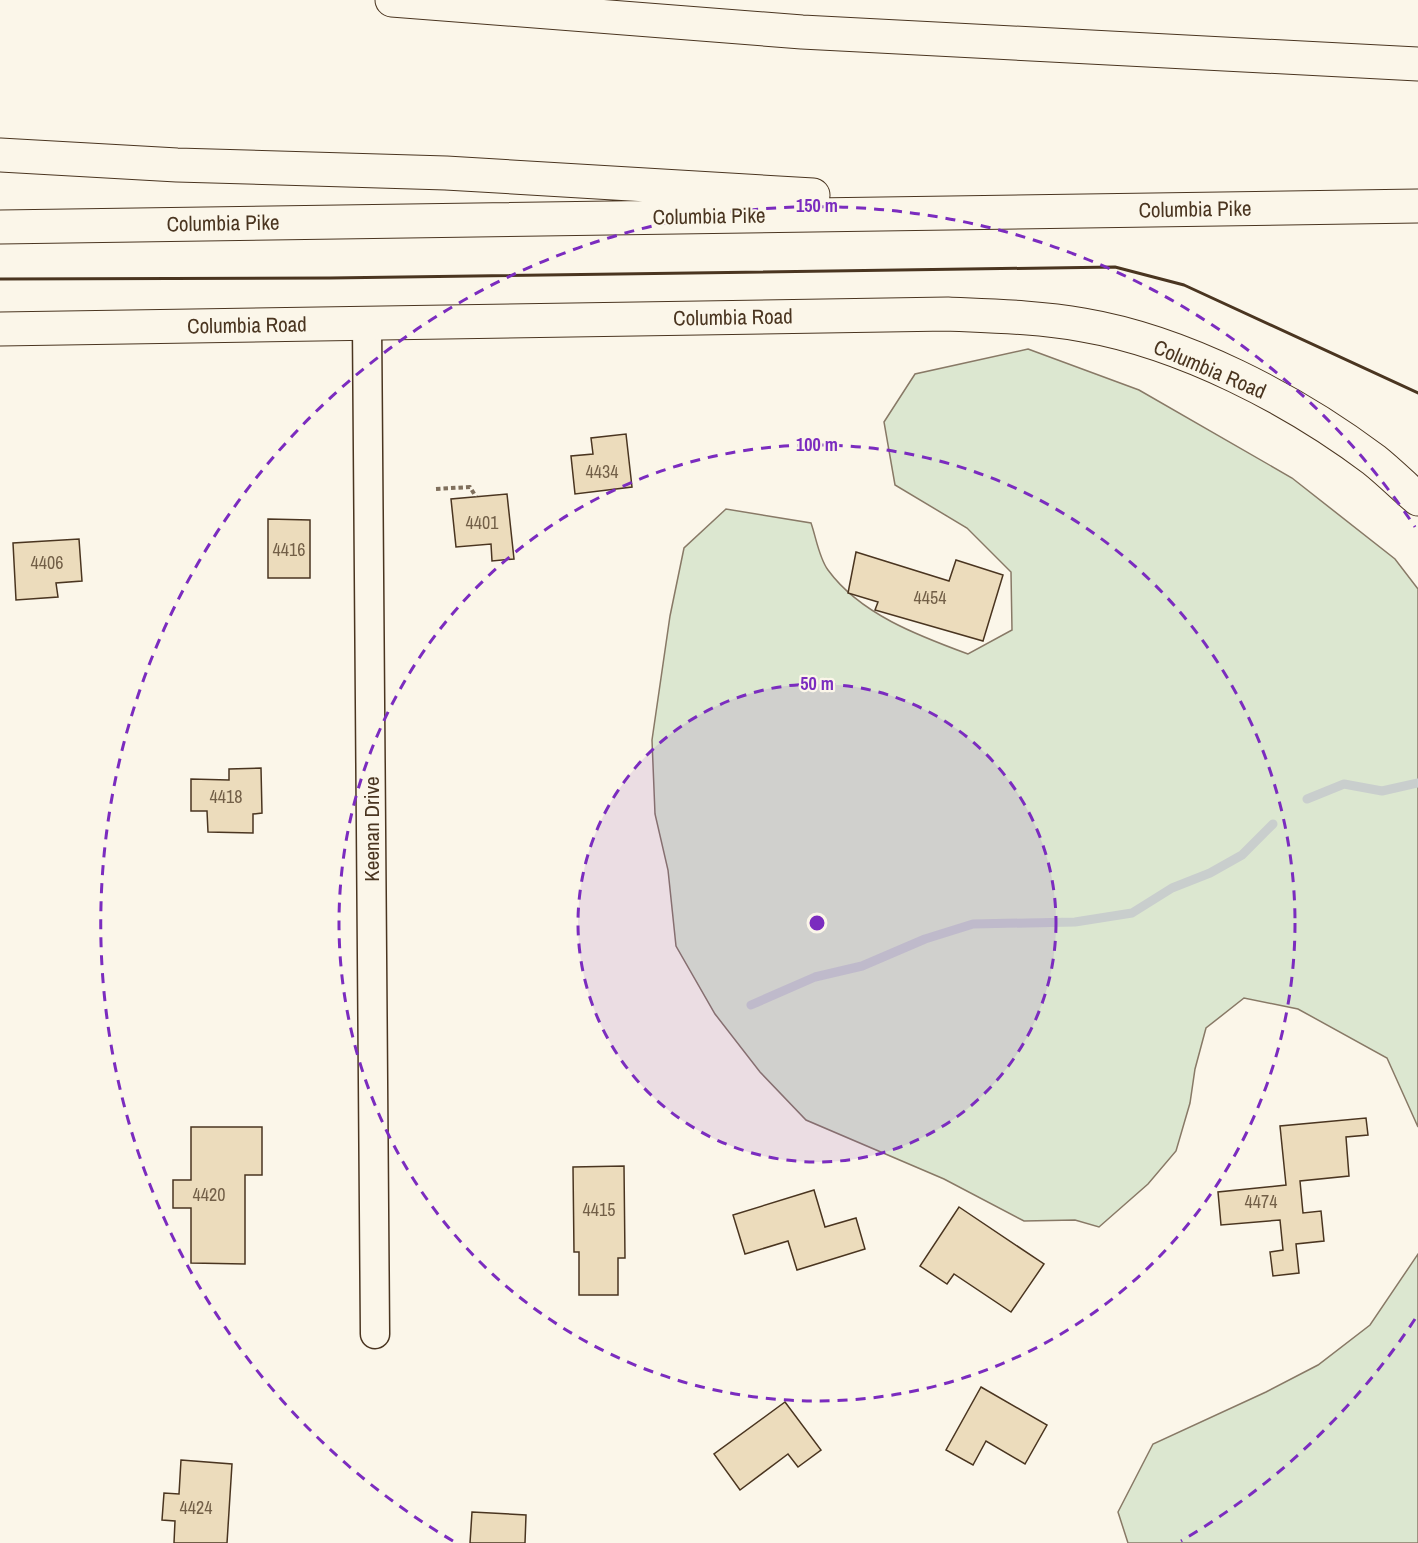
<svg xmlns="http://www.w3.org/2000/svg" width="1418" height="1543" viewBox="0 0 1418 1543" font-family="'Archivo Narrow',sans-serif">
  <rect width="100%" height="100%" fill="#fbf6e9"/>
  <!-- green -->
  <path fill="#dce7d0" stroke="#887966" stroke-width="1.5" d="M1028,349L1139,390L1292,478L1395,559L1418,589V1127L1387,1058L1298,1009L1244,998L1206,1028L1195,1069L1190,1103L1176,1151L1148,1184L1099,1227L1075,1220L1024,1221L944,1179L806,1120L760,1072L715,1014L676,946L668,870L655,814L652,740L670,616L684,548L726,509L811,523C816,537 819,558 828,570C860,614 919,636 968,654L1012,630L1011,572L967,528L895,485L884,422L915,374Z
    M1418,1254V1543H1128L1118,1512L1153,1444L1266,1392L1318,1365L1370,1325Z"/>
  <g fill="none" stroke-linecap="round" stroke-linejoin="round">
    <!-- stream -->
    <path stroke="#c9cecd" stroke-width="9" d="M1307,799L1344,784L1382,791L1418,783
      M751,1005L815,977L862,966L925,939L973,924L1075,922L1132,913L1172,888L1210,873L1242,855L1273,824"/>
  </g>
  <!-- building -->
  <path fill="#ecdcbc" stroke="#4a3520" stroke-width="1.5" d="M626,434L632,487L575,494L571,456L593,454L591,438Z
    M507,494L514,559L492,561L491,544L456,547L451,499Z
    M268,519L310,520V578H268Z
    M79,539L82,581L56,583L58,597L16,600L13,543Z
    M856,552L949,581L956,560L1003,575L983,641L875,610L878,602L848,593Z
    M261,768L262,813L253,814V833L208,832L207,811H191V779L229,780V769Z
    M1366,1118L1368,1135L1346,1137L1349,1176L1300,1181L1303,1213L1321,1211L1324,1241L1296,1244L1299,1273L1273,1276L1270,1252L1283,1250L1280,1220L1221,1225L1218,1192L1286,1185L1280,1126Z
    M191,1127H262V1175H245V1264L191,1263V1208H173V1180H191Z
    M624,1166L625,1258H618V1295H579V1252H574L573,1167Z
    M814,1190L825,1227L856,1218L865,1249L797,1270L788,1241L745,1254L733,1215Z
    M959,1207L1044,1264L1011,1312L954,1274L947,1284L920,1266Z
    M981,1387L1047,1425L1025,1464L986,1441L973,1465L946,1450Z
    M785,1402L821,1450L798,1467L788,1454L740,1490L714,1454Z
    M181,1460L232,1464L227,1543H174L175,1521L162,1520L164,1493L179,1494Z
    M472,1512L526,1515L525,1543H470Z"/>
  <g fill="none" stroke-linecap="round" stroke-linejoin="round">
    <defs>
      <path id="minor" d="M367,323L375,1334"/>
      <path id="tertiary" d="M0,329L948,314C993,316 1039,317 1083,325C1183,342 1293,399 1374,460C1389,472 1403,486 1418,499"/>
      <path id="motorway" d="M392,0L802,32L1418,64
        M0,155L177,165L446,173L813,195
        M0,227L1418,206"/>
    </defs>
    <!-- minor casing -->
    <use href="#minor" stroke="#4a3520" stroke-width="31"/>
    <!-- tertiary casing -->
    <use href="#tertiary" stroke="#4a3520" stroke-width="35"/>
    <!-- motorway casing -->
    <use href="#motorway" stroke="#4a3520" stroke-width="35"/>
    <!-- path -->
    <path stroke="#7f6f5c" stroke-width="4" stroke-dasharray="4.5 3" stroke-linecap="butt" d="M436,489L470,487L476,497"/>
    <!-- minor -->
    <use href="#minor" stroke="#fbf6e9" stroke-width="28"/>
    <!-- tertiary -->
    <use href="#tertiary" stroke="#fbf6e9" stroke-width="33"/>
    <!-- motorway -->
    <use href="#motorway" stroke="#fbf6e9" stroke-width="33"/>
    <!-- wall -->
    <path stroke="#4a3520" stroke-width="3" d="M0,279L330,278L1115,267L1184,285L1418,393"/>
  </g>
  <!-- distance rings -->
  <circle cx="817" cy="923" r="239" fill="#7b2cbf" fill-opacity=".12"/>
  <g fill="none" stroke="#7b2cbf" stroke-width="3" stroke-dasharray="10 8">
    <circle cx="817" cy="923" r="239"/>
    <circle cx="817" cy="923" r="478"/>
    <path d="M1415 1319A717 717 0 0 1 1181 1541M453 1541A717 717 0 1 1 1415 527"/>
  </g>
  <g text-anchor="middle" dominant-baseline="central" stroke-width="4.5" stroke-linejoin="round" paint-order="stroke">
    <!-- number labels -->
    <g font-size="18" fill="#725f47">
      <text x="602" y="471">4434</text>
      <text x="482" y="522">4401</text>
      <text x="289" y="549">4416</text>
      <text x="47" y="562">4406</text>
      <text x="930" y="597">4454</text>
      <text x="226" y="796">4418</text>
      <text x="209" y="1194">4420</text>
      <text x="1261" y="1201">4474</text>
      <text x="599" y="1209">4415</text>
      <text x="196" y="1507">4424</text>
    </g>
    <!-- street labels -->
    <g font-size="21" fill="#4a3520" stroke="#fbf6e9">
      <text transform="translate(1195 209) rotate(-1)">Columbia Pike</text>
      <text transform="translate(709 216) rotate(-1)">Columbia Pike</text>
      <text transform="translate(223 223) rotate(-1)">Columbia Pike</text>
      <text transform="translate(733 317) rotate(-1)">Columbia Road</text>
      <text transform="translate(247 325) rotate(-1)">Columbia Road</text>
      <text transform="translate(1210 369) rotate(23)">Columbia Road</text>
      <text transform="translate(371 829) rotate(-90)">Keenan Drive</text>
    </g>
  </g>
  <circle cx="817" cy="923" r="9" fill="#7b2cbf" stroke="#fbf6e9" stroke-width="3"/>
  <g font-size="18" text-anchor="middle" font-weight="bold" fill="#7b2cbf" stroke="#fbf6e9" stroke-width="4.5" stroke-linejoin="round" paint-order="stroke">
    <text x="817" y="212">150 m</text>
    <text x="817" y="451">100 m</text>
    <text x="817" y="690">50 m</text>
  </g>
</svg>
